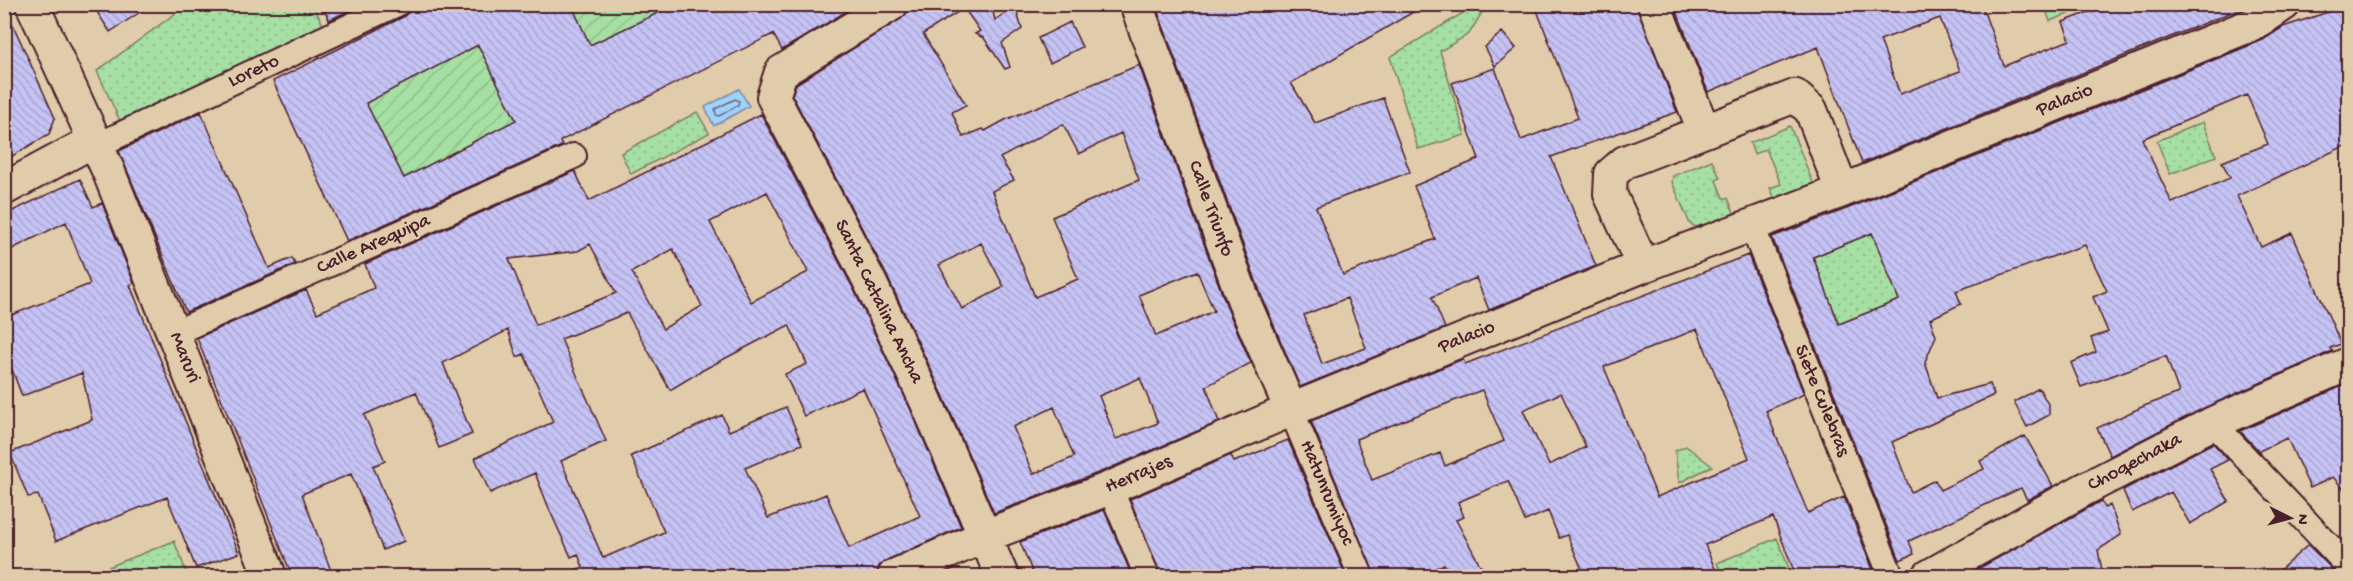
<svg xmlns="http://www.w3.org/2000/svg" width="2353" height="581" viewBox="0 0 2353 581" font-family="'Gochi Hand',sans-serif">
  <defs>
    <pattern id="grass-dots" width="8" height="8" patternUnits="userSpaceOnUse" patternTransform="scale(1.5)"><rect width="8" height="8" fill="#a6dfa3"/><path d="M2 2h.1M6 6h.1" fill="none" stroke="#90bf8c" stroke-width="1.8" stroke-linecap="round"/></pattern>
    <pattern id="garden-furrows" width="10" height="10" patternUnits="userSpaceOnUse" patternTransform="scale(1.5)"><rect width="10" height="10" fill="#a6dfa3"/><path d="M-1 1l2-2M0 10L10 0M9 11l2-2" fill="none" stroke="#90bf8c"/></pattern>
    <pattern id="building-back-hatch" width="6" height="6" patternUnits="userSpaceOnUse" patternTransform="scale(1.5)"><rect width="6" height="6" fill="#c5c2f4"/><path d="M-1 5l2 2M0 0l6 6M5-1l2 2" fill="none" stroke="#aba6d1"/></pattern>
  </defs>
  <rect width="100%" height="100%" fill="#e0cbaa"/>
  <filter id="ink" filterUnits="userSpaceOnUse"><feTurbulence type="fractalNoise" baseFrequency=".0167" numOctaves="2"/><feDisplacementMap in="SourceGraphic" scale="12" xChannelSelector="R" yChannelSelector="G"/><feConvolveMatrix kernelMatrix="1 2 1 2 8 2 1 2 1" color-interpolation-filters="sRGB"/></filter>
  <g filter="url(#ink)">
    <!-- grass -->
    <path fill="url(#grass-dots)" stroke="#787f67" stroke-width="1.5" d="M184,5H313L323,25L121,123L97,71L184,7Z
      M1476,5H1490L1484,9L1469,34L1440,51L1465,135L1418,149L1390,57Z
      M697,112L709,133L631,174L621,153Z
      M2203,122L2216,156L2170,174L2157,141Z
      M1790,126L1813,183L1775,199L1770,188L1781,184L1766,149L1754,154L1750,143Z
      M1712,160L1720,178L1716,180L1723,198H1728L1735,215L1696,227L1690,224L1672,182L1673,176Z
      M1872,233L1899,300L1839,324L1813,257Z
      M1686,446L1712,466L1679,483L1675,451Z
      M1777,538L1792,576H1722L1717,563Z
      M174,541L188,576H109L106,568Z"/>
    <!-- garden -->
    <path fill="url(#garden-furrows)" stroke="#787f67" stroke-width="1.5" d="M670,4L671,7L590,45L571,5Z
      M478,45L516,120L404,178L366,103Z"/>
    <!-- pitch -->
    <path fill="#a6dfa3" stroke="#787f67" stroke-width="1.5" d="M2044,5H2092L2050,21Z"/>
    <!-- water -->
    <path fill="#9fd3fd" stroke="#7d8ba9" stroke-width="1.5" d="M739,89L749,106L714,126L705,107Z"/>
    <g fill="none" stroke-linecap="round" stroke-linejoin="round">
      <!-- shore -->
      <path stroke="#6c677f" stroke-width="1.5" d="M735,99L739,101L738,105L719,116L716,115L715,109Z"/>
    </g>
    <!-- building -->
    <path fill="url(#building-back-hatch)" stroke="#4a1f2b" stroke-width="1.5" fill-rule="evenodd" d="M92,4H152L110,32Z
      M322,4H363L329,20Z
      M411,4H571L590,45L677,4H845L849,10L782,50L773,34L560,141L562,146L347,241L273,81L403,17L409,12ZM478,45L516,120L404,178L366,103Z
      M916,4H991L995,20L1015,6L1022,29L1002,43L1010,67L1005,69L984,38L975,34L980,31L964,8L923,34L966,105L952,112L963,137L983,129L985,131L1005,120L1139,65L1228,310L1251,363L1206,386L1219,422L1103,471L994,513L942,393L886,274L792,95L796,84L901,19L909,9ZM1063,124L1079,154L1121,133L1139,180L1052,217L1078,279L1035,297L992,191L1014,180L1000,158ZM981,243L1004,287L962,309L939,265ZM1197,271L1214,311L1156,336L1139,295ZM1140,378L1158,423L1116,439L1099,396ZM1054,407L1074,457L1033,474L1013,427Z
      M1171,4H1427L1291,83L1315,123L1383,98L1410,172L1316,207L1343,275L1435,239L1414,186L1479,159L1452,83L1495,68L1521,140L1578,118L1535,5L1636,4L1677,112L1551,157L1596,266L1489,310L1476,278L1432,297L1445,328L1300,387L1262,297L1158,12ZM1347,298L1366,348L1322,364L1304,315Z
      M1674,4H1981L2004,66L2070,40L2063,22L2110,4H2251L1862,163L1818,47L1708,92ZM1940,18L1960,71L1900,94L1880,40Z
      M4,5L55,118L49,134L4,161Z
      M2349,5V144L2237,196L2261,247L2292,233L2341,344L2330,348L2332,351L2206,407L2110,456L2097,428L2144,406L2179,393L2166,356L2081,387L2071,363L2096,352L2091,338L2108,332L2093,297L2107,291L2085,245L1956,291L1961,304L1930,319L1936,336L1925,362L1937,398L1990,384L1994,395L1892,442L1911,492L1935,480L1940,490L1984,469L1980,461L2025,436L2053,486L2027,500L2021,488L1909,541L1914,554L1900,560L1772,237L1849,208L2263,40L2283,27ZM2247,95L2268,144L2222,162L2230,178L2172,203L2142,139ZM1872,233L1899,300L1839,324L1813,257Z
      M1070,22L1082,47L1050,63L1038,38Z
      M1502,32L1516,48L1495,66L1485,47Z
      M201,112L269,268L292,258L295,264L186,312L119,151Z
      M761,114L854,290L910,408L961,527L887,560L879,566L876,576H561L583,567L578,554L571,557L550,511L535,473L490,493L475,458L553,422L524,354L517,357L508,330L443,363L472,434L439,448L416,392L364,415L385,461L373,466L404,541L383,550L351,474L302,494L333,576H292L197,338L306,290L317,313L374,288L365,264L575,171L589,201ZM767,192L808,272L751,302L710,222ZM590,244L616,293L536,325L509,259L578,251ZM673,249L702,306L663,329L632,272ZM627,313L670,390L703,370L789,325L807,364L785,374L804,416L863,388L920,516L849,548L826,494L768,518L745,468L802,444L786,407L729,431L722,415L631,456L664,532L603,558L561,461L606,441L561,339Z
      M80,179L93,207L102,203L134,283L130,285L239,553L196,568L167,497L56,541L38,495L28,497L10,453L92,420L82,373L22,396L4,348V318L90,284L66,222L4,253V215Z
      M1748,255L1804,394L1766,411L1808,513L1844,497L1874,572L1865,576H1796L1773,517L1705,545L1718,576H1585L1567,535L1559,538L1548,511L1525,521L1508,481L1458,502L1464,517L1456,520L1486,576H1450L1444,564L1419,576H1375L1311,421L1463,359L1465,364ZM1697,329L1749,458L1657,497L1604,367ZM1482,390L1504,441L1445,466L1440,453L1372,480L1356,439ZM1561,393L1586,447L1549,465L1523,410Z
      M2347,384L2349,432L2341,436L2349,451V495L2333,477L2310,488L2287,438L2259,451L2240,431Z
      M2039,388L2049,406V415L2027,427L2014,402Z
      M1288,440L1346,576H1161L1130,499L1231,455L1234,462Z
      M2213,443L2228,460L2210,469L2229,501L2190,524L2171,492L2132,512L2123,490Z
      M2101,501L2105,508L2110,505L2121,535L2098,550L2103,576H1965Z
      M1104,510L1132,576H1034L1020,542Z
      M2308,545L2339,576H2273Z"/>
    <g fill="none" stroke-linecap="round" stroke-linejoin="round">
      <defs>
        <path id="pedestrian" d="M111,139L397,4
          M1752,226L1891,576
          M174,333L574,156
          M1291,410L1361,576
          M2213,423L2348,566
          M1110,488L1147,576"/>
        <path id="minor" d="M32,4L108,170L270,576
          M892,4L781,72L773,97L870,282L926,401L1002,576
          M1136,4L1245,304L1291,410
          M1654,4L1704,131
          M4,189L95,140
          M1643,266L1610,194L1611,174L1625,162L1795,96L1811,110L1842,191
          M894,576L985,536L1110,488L1291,410L1643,266L1842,191L2256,23L2284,4
          M1929,576L2083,490L2213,423L2348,364"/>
      </defs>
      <!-- pedestrian casing -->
      <use href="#pedestrian" stroke="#4a1f2b" stroke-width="28"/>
      <!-- minor casing -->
      <use href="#minor" stroke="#4a1f2b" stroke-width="36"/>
      <!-- pedestrian -->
      <use href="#pedestrian" stroke="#e0cbaa" stroke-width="24"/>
      <!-- minor -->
      <use href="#minor" stroke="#e0cbaa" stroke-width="32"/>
    </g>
  </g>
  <g text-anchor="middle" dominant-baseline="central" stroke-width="5" stroke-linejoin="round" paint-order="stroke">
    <!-- street labels -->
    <g font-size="20" fill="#4a1f2b" stroke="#e0cbaa">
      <text transform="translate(254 72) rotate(-25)">Loreto</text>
      <text transform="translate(2065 101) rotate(-22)">Palacio</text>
      <text transform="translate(1210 209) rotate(70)">Calle Triunfo</text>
      <text transform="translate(374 245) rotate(-24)">Calle Arequipa</text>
      <text transform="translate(878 302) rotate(64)">Santa Catalina Ancha</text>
      <text transform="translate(1467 338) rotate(-22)">Palacio</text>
      <text transform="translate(184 358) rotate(68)">Maruri</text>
      <text transform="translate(1821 401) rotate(68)">Siete Culebras</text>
      <text transform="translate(2135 463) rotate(-28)">Choqechaka</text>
      <text transform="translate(1139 475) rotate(-23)">Herrajes</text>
      <text transform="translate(1326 493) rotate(67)">Hatunrumiyoc</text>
    </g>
  </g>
  <!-- margin -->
  <rect width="2353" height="581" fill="none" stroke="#e0cbaa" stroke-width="24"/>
  <rect x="12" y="12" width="2329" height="557" fill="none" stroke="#4a1f2b" stroke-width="2" filter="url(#ink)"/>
  <!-- north arrow -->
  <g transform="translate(2290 518) rotate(96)" stroke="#e0cbaa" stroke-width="4.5" paint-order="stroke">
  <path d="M0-4.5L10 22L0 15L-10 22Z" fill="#4a1f2b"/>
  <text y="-9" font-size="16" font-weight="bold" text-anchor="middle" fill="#4a1f2b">N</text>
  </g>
</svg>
